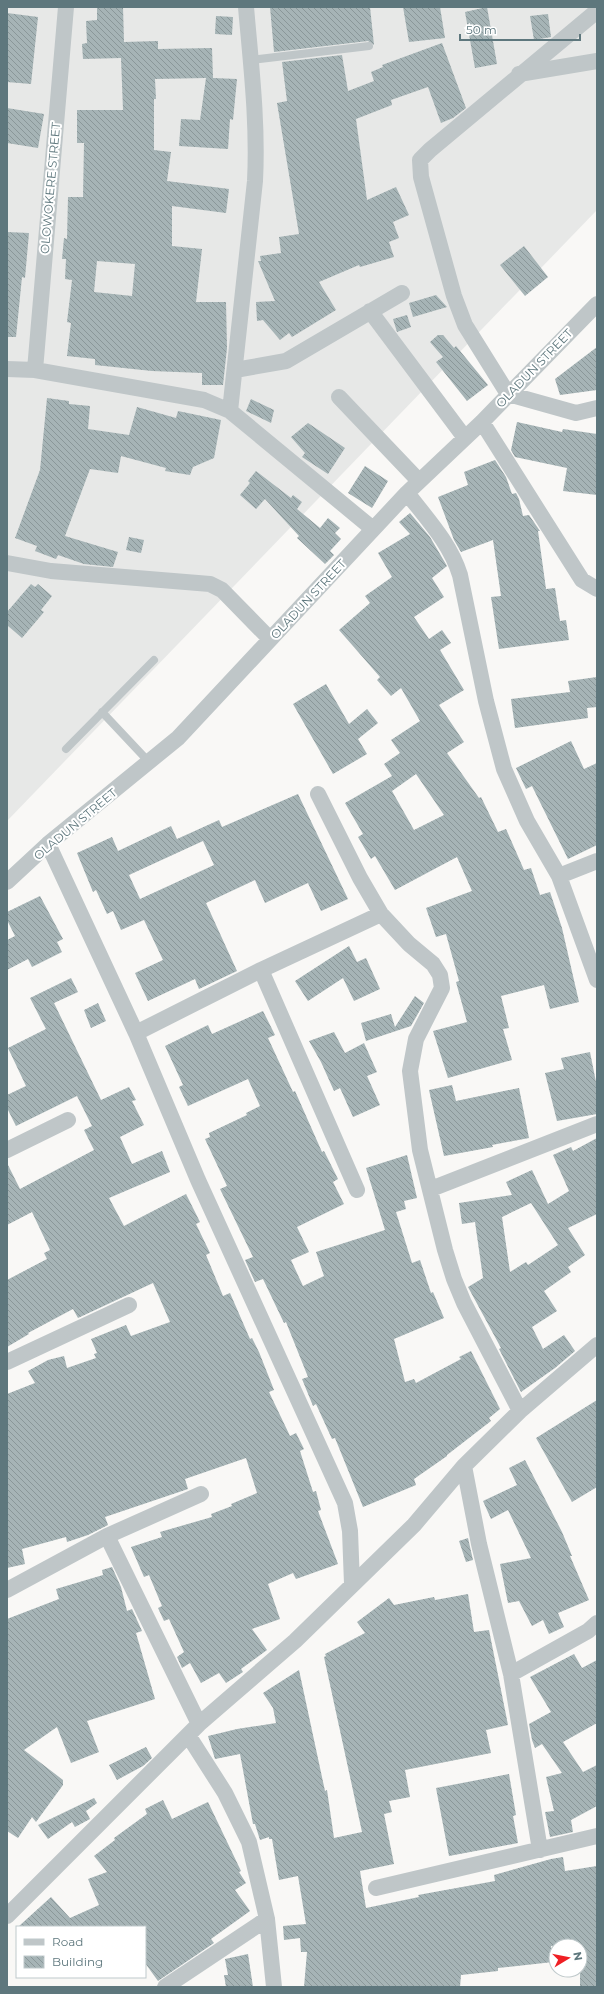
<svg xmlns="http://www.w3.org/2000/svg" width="604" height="1994" viewBox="0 0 604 1994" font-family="Montserrat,sans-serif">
  <defs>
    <pattern id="building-back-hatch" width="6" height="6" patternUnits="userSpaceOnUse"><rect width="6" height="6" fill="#a6b4b6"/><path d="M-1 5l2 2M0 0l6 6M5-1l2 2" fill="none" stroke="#8a9799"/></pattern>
  </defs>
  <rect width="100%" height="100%" fill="#f9f8f6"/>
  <!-- built -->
  <path fill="#e7e8e7" d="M7,7H597V210L7,821Z"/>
  <!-- building -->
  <path fill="url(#building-back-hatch)" fill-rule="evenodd" d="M97,7H123L124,42L158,41V49L212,48L213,78L237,79L233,120L230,119L228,149L179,146L181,119L200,120L206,78L155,79L156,99H154V150L171,152L167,181L229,189L226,213L172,206V246L202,249L196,302H226L227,348L223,385H202V373L152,371L95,365V359L67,356L71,323L67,322L72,280L65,279L66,259H62L64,238L67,239L68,197H83L84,143H77V110H123L121,58L83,59L82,44L87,43L86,21L97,20ZM97,261L135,264L132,296L94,292Z
    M270,7H370L374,45L368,41L274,52Z
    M403,7H440L445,38L409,42Z
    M487,7L497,64L475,68L465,12Z
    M7,13L38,17L31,84L7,82Z
    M548,14L551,37L534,40L530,16Z
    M216,16L233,17L232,35L215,34Z
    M442,43L466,108L453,118L441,123L428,87L391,100L392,105L356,119L367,200L396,187L409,215L393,222L399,238L389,242L394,257L360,267L359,265L319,282L336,310L292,337L289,333L280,340L263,320L257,321L256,302L275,301L258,261H261L260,256L281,253L279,237L299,234L277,103L287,101L282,62L342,55L348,91L374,81L371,72L383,67L382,65Z
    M7,108L44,114L38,148L7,143Z
    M7,232L29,233L25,278L22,277L16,337H7Z
    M524,246L548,277L525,296L500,265Z
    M436,295L447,307L413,317L409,303Z
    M407,315L411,327L397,332L393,319Z
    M438,335H443L454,348L456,346L488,385L467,401L436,362L443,357L430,342Z
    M597,347V390L560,395L555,379Z
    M47,398L69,401V404L90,406L88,429L129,435L137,407L176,418L178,411L221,420L214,458L193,467L190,475L165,471L166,468L121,456L118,473L90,469L65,536L118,552L113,567L84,564L58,555L56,559L35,551L37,546L15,538L40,470Z
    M251,399L274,410L271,423L246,411Z
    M517,422L562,432L563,429L597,434V495L563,491L567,468L515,457L511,450Z
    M308,423L345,448L328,474L302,457L305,453L291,437Z
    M495,460L506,477L512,494L516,493L519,499L523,516L529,515L540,531H538L546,589L555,588L560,621L566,620L569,640L499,649L491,597L501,596L493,540L461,552L454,540L438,497L468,485L464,472Z
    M365,466L388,481L372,508L348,493Z
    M256,471L291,498L293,495L302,502L297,509L320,528L328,518L340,528L335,533L341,539L330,551L334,555L325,564L297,538L299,536L265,499L256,509L240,495L250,483L248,481Z
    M410,513L430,537L447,566L432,578L444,597L414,617L429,639L442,630L451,643L440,650L464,690L439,705L464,742L447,753L479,798L481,797L498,832L506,829L524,870L531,868L540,895L550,892L562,928L579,1002L550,1009L544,985L501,996L509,1028L503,1029L512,1060L448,1078L433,1031L467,1022L456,982L459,981L446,934L436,937L426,908L472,891L457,857L395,890L375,856L371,859L358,837L363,834L345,803L392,776L384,764L400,753L391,740L420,721L401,688L391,696L377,680L380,677L339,630L370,603L365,596L392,577L378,553L410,534L399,522ZM416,774L444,815L414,830L392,791Z
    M129,537L144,540L141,553L126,550Z
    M31,584L35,587L38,584L52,596L41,610L44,612L22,638L7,625V612Z
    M597,677V707L587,708L588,718L515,728L511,699L570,692L568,681Z
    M326,684L349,724L367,709L378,723L358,739L367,754L333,774L293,704Z
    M571,741L584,769L597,763V845L568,859L532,786L526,789L516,768Z
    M298,794L348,899L321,911L308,883L265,903L255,880L206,903L237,971L199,989L195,979L148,1001L135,973L163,960L144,920L121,930L113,911L107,914L96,890L93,892L77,853L112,837L118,851L171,826L177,839L219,820L222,827ZM203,841L214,865L140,899L129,875Z
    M40,896L63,939L57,942L62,952L32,967L28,959L7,970V940L15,936L7,920V912Z
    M349,946L357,962L366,958L380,989L354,1001L343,978L308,1001L295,981Z
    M71,978L78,992L54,1003L101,1100L129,1087L136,1100L132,1101L144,1125L120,1137L132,1164L162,1151L170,1172L109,1198L124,1226L186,1194L200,1222L196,1224L210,1253L206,1255L223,1296L230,1293L250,1339L252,1338L259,1352L274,1390L269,1392L290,1436L296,1433L304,1449L300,1451L313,1492L316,1491L321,1510L318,1511L338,1564L296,1579L293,1573L268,1584L280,1619L252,1629L267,1650L241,1669L243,1672L226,1683L219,1673L201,1683L190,1663L182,1668L177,1657L184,1652L169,1619L164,1621L158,1608L162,1606L149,1575L144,1577L131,1547L162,1537L160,1532L212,1517L211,1514L232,1506L231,1504L257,1493L246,1458L185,1479L188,1489L105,1517L108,1525L88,1535L67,1542L66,1537L22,1549L25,1564L7,1568V1394L35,1383L28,1371L48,1360L64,1356L67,1368L96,1358L94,1354L97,1353L91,1339L126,1325L131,1336L170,1322L153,1283L78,1318L73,1309L28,1333L29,1334L7,1347V1280L47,1259L44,1253L50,1250L32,1212L7,1225V1163L20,1189L94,1150L84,1130L92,1126L77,1096L16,1126L7,1108V1095L26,1086L8,1048L46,1029L30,998Z
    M415,996L424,1003L411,1026L366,1041L361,1023L391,1014L395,1027Z
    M98,1003L106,1021L91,1028L84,1010Z
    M263,1011L275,1035L268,1038L293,1092L295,1091L322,1152L324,1151L338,1179L333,1182L344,1204L297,1227L309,1252L291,1260L303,1286L324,1276L316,1252L385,1230L366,1168L407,1155L417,1198L404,1201L406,1209L396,1212L412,1263L420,1260L431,1293L433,1292L444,1318L394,1339L405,1382L414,1379L416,1383L461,1359L459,1357L471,1351L500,1409L489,1418L491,1421L447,1455V1456L414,1479L416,1485L363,1507L335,1438L332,1439L316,1404L313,1406L302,1379L308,1377L286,1322L284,1323L263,1279L255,1282L245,1260L253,1257L220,1189L227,1186L205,1139L210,1137L209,1133L247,1115L246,1113L260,1106L248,1079L188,1106L179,1087L183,1085L165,1046L208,1025L212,1034Z
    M334,1032L345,1053L364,1043L377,1072L367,1076L380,1105L353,1117L340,1088L334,1091L321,1062L309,1041Z
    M590,1052L597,1087V1114L557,1121L545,1073L564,1069L561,1058Z
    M452,1085L456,1101L519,1088L529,1138L492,1145L493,1147L444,1156L429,1090Z
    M597,1138V1214L568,1228L585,1255L568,1267L571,1272L544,1291L557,1311L532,1327L543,1349L564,1335L575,1351L555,1368L521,1392L499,1349L501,1348L468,1287L483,1278L475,1222L462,1224L459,1203L512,1195L506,1182L532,1170L548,1204L569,1191L553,1155L571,1147L573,1151ZM531,1203L558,1245L528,1265L526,1262L510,1272L502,1217Z
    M597,1400V1487L572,1502L536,1438Z
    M525,1460L562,1532L572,1556H570L589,1600L558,1613L564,1627L549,1634L543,1620L532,1626L519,1601L508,1603L500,1564L531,1558L508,1510L491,1519L483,1501L517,1485L509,1468Z
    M468,1538L473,1560L466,1562L459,1541Z
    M112,1567L121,1587L127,1611L132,1609L142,1631L136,1633L155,1699L87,1721L99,1752L71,1763L57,1727L24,1750L63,1780V1785L36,1822L32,1817L18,1838L7,1831V1619L59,1599L56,1589L103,1575L102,1570Z
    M468,1594L474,1632L489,1630L508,1725L486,1730L491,1753L405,1770L410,1797L389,1801L392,1812L384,1814L394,1864L360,1871L366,1908L419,1897L418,1895L495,1881L494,1875L551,1859L563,1857L565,1871L597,1866V1987H580V1946H551L553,1962L498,1968V1971L461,1975L460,1987H304L307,1952H301L300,1938L284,1940L283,1926L306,1924L298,1876L279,1880L272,1839H269V1837L260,1840L255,1824H253L240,1754L215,1759L208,1736L237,1729L276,1723L273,1708L263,1693L299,1670L325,1791L327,1790L334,1838L362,1832L324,1657L326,1656L325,1654L365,1633L357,1622L389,1598L394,1605L434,1597L435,1600Z
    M574,1654L582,1668L597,1660V1723L563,1742L583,1772L597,1765V1806L571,1820L573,1832L550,1837L545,1812L554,1811L546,1777L562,1773L542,1744L535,1748L532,1740L529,1724L551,1712L530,1677Z
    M146,1747L152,1758L143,1766L117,1780L109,1765Z
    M509,1774L516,1815L513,1816L518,1843L449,1856L436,1788Z
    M94,1798L97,1803L86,1811L90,1819L75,1827L72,1822L48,1839L38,1825Z
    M163,1800L172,1819L208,1802L241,1871L239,1872L246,1883L235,1890L250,1911L211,1939L214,1943L158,1981L145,1963V1927H18L51,1897L70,1918L99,1905L88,1879L107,1872L94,1856L115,1840L114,1838L147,1814L145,1809Z
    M248,1954L253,1987H226L224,1975H228L225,1959Z"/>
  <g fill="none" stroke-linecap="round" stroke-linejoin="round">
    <!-- lane -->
    <path stroke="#bfc6c8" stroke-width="8" d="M251,60L369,46
      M102,712L149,762
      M66,749L154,660"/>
    <!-- street -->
    <path stroke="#bfc6c8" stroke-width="16" d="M597,11L430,150L420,160L421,177L454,296L465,325L508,394L576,413L597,408
      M519,74L597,61
      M370,311L465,438
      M7,369L35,370L204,400L230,411L373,529
      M35,370L66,7
      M235,370L286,361L402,293
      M339,397L419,481
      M230,411L255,181C258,123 251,65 246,7
      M482,422L582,580L597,589
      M407,493C427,519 450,543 460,575L486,701L504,769L527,821L559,876L597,980
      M7,563L51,571L210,584L222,590L270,639
      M318,794L360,878L381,914
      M48,844L136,1033L198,1180L345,1503L350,1531L352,1584
      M559,876L597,861
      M7,882L48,844L178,738L407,493L482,422L597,304
      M261,970L357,1190
      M136,1033L261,970L381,914L409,944L433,964L440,975L442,988L416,1039L410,1071L420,1150L445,1250L454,1279L464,1303L520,1411
      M7,1150L68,1120
      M431,1189L597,1124
      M7,1362L129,1305
      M464,1466L479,1544L511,1674L540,1850
      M107,1536L199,1724
      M7,1590L107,1536L201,1494
      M511,1674L588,1631L597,1623
      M188,1735L225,1793L249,1842L267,1919L274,1987
      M376,1888L597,1836
      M7,1916L199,1724L295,1641L414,1525L464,1466L520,1411L597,1345
      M165,1987L267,1919"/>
  </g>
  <g text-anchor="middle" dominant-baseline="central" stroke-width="4" stroke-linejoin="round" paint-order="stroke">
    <!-- street labels -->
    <g font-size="12" fill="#5e777d" stroke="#fff">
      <text transform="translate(50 188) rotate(-85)">OLOWOKERE STREET</text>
      <text transform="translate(534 368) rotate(-46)">OLADUN STREET</text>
      <text transform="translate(308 599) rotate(-47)">OLADUN STREET</text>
      <text transform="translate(75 824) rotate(-40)">OLADUN STREET</text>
    </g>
  </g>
  <!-- border -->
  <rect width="604" height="1994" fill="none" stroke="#5e777d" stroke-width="16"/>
  <!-- legend -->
  <rect x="16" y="1926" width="130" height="52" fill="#ffffff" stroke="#bfc9cb"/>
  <rect x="24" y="1939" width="20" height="6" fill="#bfc6c8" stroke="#bfc9cb"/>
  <text x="52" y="1946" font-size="12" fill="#5e777d">Road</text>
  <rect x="24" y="1956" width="20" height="12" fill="url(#building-back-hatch)" stroke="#bfc9cb"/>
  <text x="52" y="1966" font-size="12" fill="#5e777d">Building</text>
  <!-- north arrow -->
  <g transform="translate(568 1958) rotate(80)"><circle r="19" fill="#ffffff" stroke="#bfc9cb"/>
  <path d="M0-3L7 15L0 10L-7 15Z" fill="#ef1f24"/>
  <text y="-6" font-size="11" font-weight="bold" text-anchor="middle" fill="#5e777d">N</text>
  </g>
  <!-- scale -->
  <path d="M460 34v6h120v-6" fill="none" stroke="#5e777d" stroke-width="2"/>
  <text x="466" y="34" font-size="12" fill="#5e777d" stroke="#ffffff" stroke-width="3" paint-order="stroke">50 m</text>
</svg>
